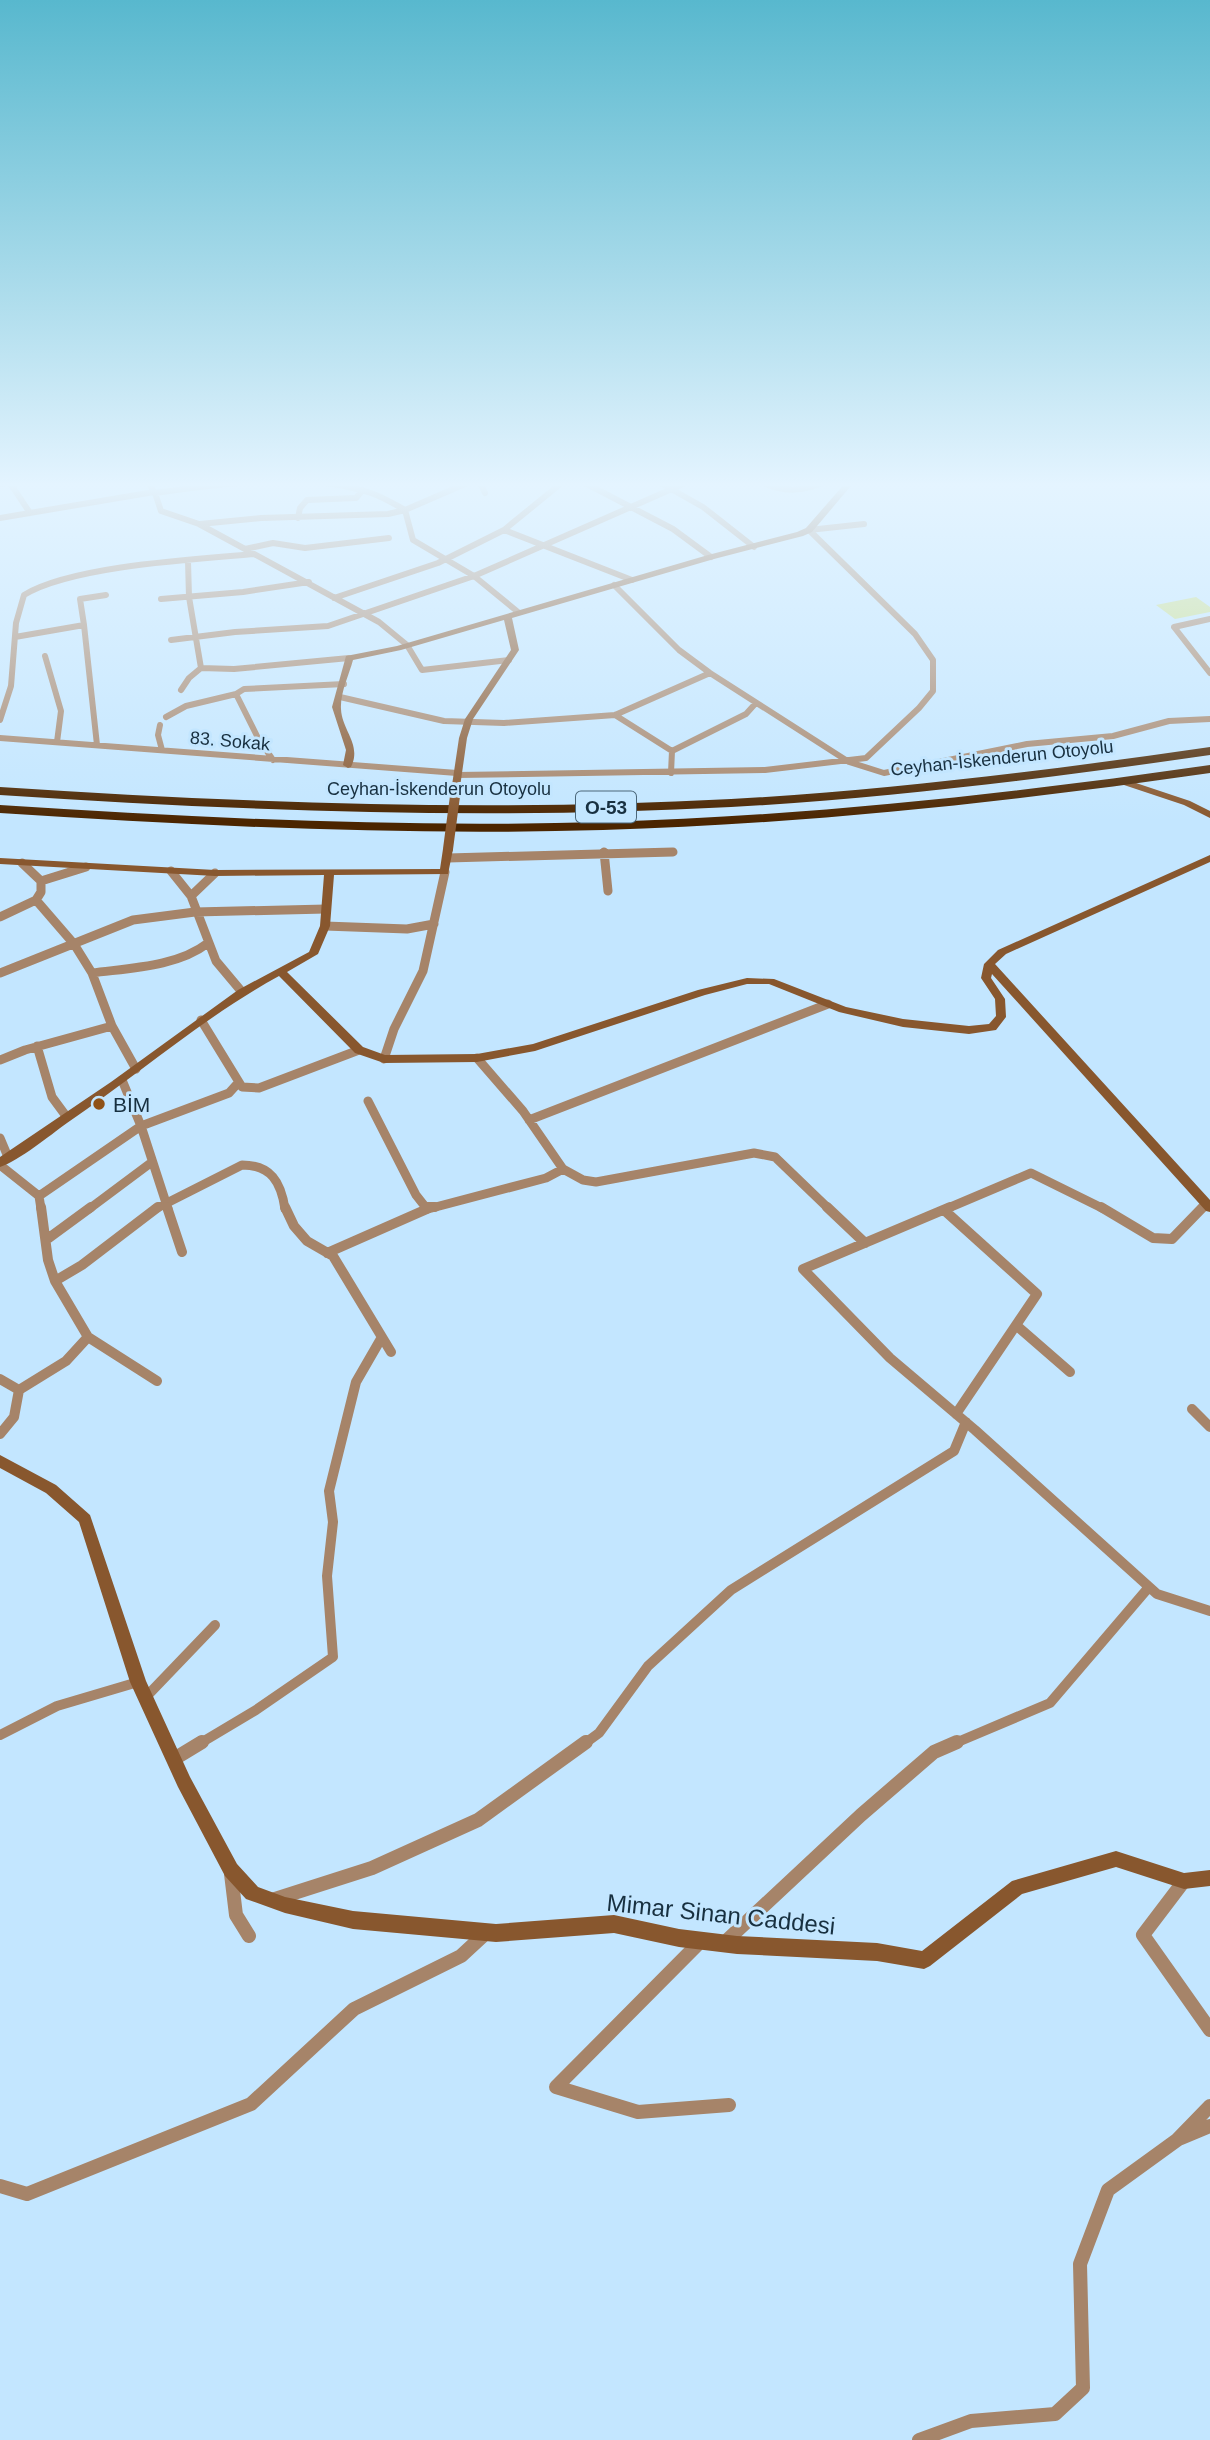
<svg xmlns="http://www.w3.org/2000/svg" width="1210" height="2440" viewBox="0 0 1210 2440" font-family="Helvetica,sans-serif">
  <rect width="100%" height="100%" fill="#c3e6ff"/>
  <!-- green -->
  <path fill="#cadd86" d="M1196,597L1210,607V612L1175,619L1156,605Z"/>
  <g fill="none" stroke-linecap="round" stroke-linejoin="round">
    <!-- street-far3 -->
    <path stroke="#a68469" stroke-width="6" d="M147,481L155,493L161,511L199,524L379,622L407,645L422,670L509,660
      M479,481L485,493
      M581,481L673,529L711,557
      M657,481L703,507L754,547
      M759,481C784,493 802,492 827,481
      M10,483L30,513
      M1170,483L1177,481
      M0,484L21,481
      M155,493C226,483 301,471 371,493C383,497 394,504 405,510L413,540L474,576L518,612
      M0,518L154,492
      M298,518L300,508L307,500L356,498L362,491
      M200,524L261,518L388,514L405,510L472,481
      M504,530L632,580
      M809,530L864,524
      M245,549L273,543L305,548L389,538
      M614,585L679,650L710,673L849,762L884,773L1027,744L1113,736L1169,721L1210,719
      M334,598L438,563L504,530L564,481
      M161,599L243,592L309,582
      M1210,619L1174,627L1210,673
      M84,625L80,599L106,595
      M15,637L84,625L97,745
      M171,640L235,632L328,626L474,576L690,481
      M45,656L61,711L57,742
      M201,668L234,669L349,658
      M181,690L189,678L201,668L189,597L188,561
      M236,694L258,738L273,760
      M340,697L444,721L504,723L615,715L710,673
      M615,715L672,751L671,773
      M166,717L186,706L236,694L244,689L344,684
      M0,720L11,686L16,623L24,595C71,566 196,559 254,554
      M160,725L158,735L162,750
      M0,738L457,773
      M672,751L746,714L755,704
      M457,775L765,770L866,758L919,708L933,691V660L915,634L809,530"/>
    <!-- street-far2 -->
    <path stroke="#a68469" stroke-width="9" d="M604,852L608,891
      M448,858L673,852
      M22,863L41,881V892L36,900L74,944L92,973L112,1026L136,1069
      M171,871L191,896L216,961L242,992
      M41,881L86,867
      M191,896L215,873
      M0,917L36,900
      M325,926L407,929L434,924
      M0,973L133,920L195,912L326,909
      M92,973C129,968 177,967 208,943
      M201,1020L242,1087L259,1088L359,1050
      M37,1046L52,1097L66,1116
      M477,1058L523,1111L563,1169L583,1180L596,1182L754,1153L775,1157L829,1209
      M384,1059L394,1029L423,971L445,872
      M0,1060L25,1050L112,1026
      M122,1080L141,1126L168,1209
      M368,1101L416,1195L427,1209
      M529,1120L828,1004
      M0,1138L8,1157
      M0,1165L39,1196L41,1209
      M39,1196L141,1126L229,1093L238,1083
      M89,1209L152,1162
      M155,1209L242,1165C271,1165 281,1182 285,1209
      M428,1209L546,1178L563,1169
      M946,1209L1031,1173L1104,1209
      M1201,1209L1206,1204"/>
    <!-- street-far1 -->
    <path stroke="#a68469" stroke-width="10" d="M41,1207L48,1260L55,1281L88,1337L157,1381
      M167,1207L182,1252
      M285,1207L294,1226L307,1241L333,1256L391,1352
      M425,1207H435
      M827,1207L865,1243
      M950,1207L803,1269L890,1358L975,1430L1157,1594L1210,1611
      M1101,1207L1153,1238L1172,1239L1203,1207
      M944,1210L1037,1294L956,1414
      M46,1240L91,1207
      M327,1253L427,1209
      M55,1281L82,1265L158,1207
      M1016,1325L1070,1372
      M0,1379L19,1390
      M1192,1409L1210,1427
      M0,1434L14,1417L19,1390L66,1361L88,1337
      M145,1698L215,1625
      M0,1735L57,1706L138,1682
      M199,1744L256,1710L333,1657L327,1576L333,1522L329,1491L356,1382L382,1337
      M584,1744L599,1733L648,1666L731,1590L954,1451L966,1422
      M953,1744L1050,1703L1149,1587"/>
    <!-- street -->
    <path stroke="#a68469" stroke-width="14" d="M174,1759L202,1742
      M231,1874L236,1915L249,1936
      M1184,1881L1143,1935L1210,2030
      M272,1900L372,1868L478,1820L586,1742
      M701,1941L556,2087L638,2112L729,2105
      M724,1943L861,1815L934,1752L957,1742
      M1181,2138L1210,2126
      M0,2186L27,2194L251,2104L354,2009L461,1956L487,1932
      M919,2440L971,2421L1055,2414L1083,2388L1080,2264L1108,2190L1177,2140L1210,2106"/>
    <!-- secondary -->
    <path fill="#88572e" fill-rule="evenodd" d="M847,481H855L812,532L803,536L714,559L512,618L519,650L473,719L467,738L459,794H453L451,792L459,738L465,719L511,650L504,620L401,650L353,660C349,675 340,693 341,709C342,731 362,744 351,767L348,768L343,765L346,750L332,707L346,656L397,646L708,555L797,532L806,528Z
      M1124,779L1190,801L1210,811V818L1184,805L1121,784V780Z
      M448,846L453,849L448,874L334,875L330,926L318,954L287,972L363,1047L385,1055L477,1054L533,1044L698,990L747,978L774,979L846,1007L903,1019L969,1026L989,1024L996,1016L995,999L981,978L984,964L998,950L1210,855V862L1006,954L995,964L1210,1200V1212L1206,1211L992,974L991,978L1005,999L1006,1017L996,1030L969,1034L903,1027L839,1012L769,984H747L705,995L535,1051L477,1062L384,1063L355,1053L279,976C204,1017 138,1075 67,1123C49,1136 20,1160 0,1167V1157L111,1082L238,990L309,952L320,926L324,875L215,876L0,864V858L215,870L440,869L443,849Z
      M0,1455L56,1485L90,1515L146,1681L190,1777L237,1864L258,1887L285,1897L353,1911L496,1924L614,1915L679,1929L737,1936L877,1943L922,1951L1012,1881L1116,1851L1184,1873L1210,1870V1886L1184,1889L1116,1867L1022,1894L930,1966L924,1969L877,1961L737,1954L679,1947L614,1933L496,1942L353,1929L285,1913L246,1899L225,1876L178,1787L130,1682L79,1522L46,1493L0,1468Z"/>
    <!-- highway -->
    <path fill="#4b2500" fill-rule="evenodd" d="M1210,747V755C1051,778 892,798 731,807C487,820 243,811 0,795V787C243,803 487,812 731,799C892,790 1051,770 1210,747Z
      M1210,765V773C1009,802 807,824 603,830C402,836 201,826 0,813V805C201,818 402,828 603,822C807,816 1009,794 1210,765Z"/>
    <!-- secondary-bridge-far1 -->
    <path stroke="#88572e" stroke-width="8" d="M455,797L456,792"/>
    <!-- secondary-bridge -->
    <path stroke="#88572e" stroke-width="10" d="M448,849L455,796"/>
  </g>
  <!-- sky -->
  <linearGradient id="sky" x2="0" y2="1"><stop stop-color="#58b8ce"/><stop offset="0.59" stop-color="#e4f4ff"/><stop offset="1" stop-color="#e4f4ff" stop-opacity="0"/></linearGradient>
  <rect width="1210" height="822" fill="url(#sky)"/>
  <!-- markers -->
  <circle fill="#8f5116" stroke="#c3e6ff" stroke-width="2.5" cx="99" cy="1104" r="7"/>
  <g text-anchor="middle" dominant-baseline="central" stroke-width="6" stroke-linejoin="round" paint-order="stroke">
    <!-- far-street labels -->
    <g font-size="18" fill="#183040" stroke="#c3e6ff">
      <text transform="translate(230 741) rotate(5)">83. Sokak</text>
      <text transform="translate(1002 758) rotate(-6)">Ceyhan-İskenderun Otoyolu</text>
      <text x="439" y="789">Ceyhan-İskenderun Otoyolu</text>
    </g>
    <!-- shield labels -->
    <rect fill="#c3e6ff" stroke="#4b6779" stroke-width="2" x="576" y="791.5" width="60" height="31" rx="5"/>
    <g font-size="19" font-weight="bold" fill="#183040">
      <text x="606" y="807">O-53</text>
    </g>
    <!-- poi labels -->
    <g font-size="21" fill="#183040" stroke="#c3e6ff" text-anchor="start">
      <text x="113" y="1104">BİM</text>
    </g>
    <!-- near-street labels -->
    <g font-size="24" fill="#183040" stroke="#c3e6ff">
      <text transform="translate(721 1914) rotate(6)">Mimar Sinan Caddesi</text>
    </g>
  </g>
</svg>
